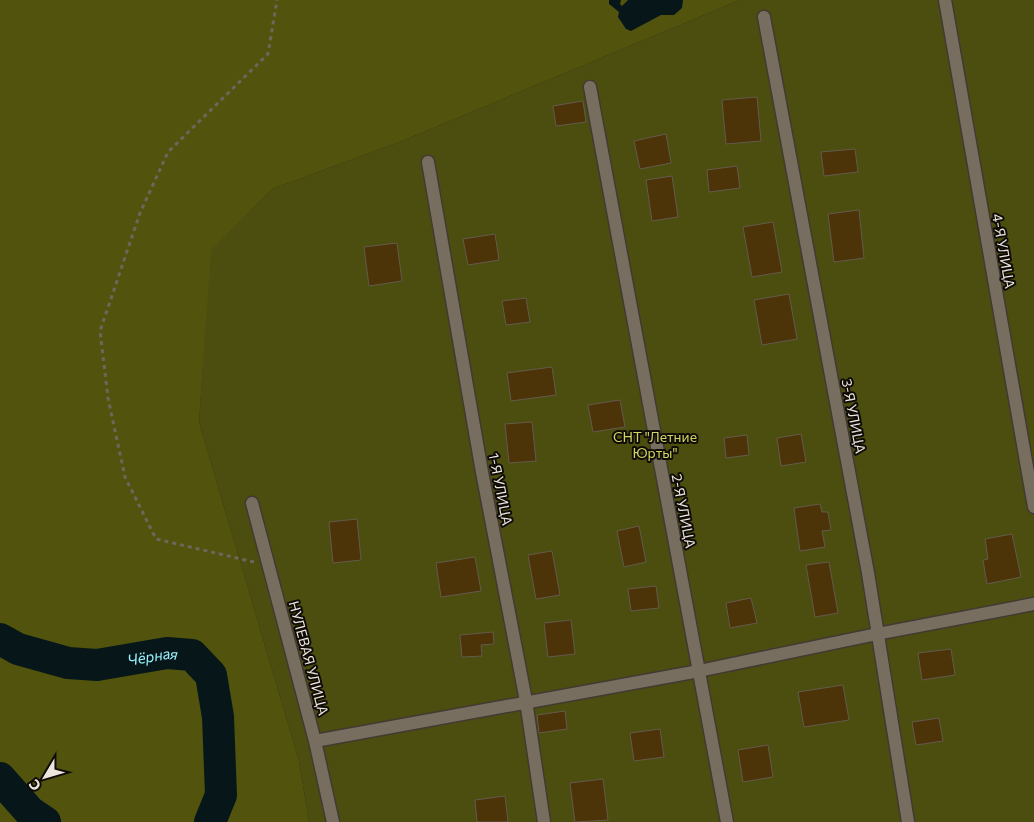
<svg xmlns="http://www.w3.org/2000/svg" width="1034" height="822" viewBox="0 0 1034 822" font-family="Commissioner,sans-serif">
  <rect width="100%" height="100%" fill="#292115"/>
  <!-- green -->
  <path fill="#4c4e10" d="M740,0H1034V822H309L299,761L199,422L210,250L272,189L402,141Z"/>
  <!-- forest -->
  <path fill="#52540e" d="M0,0H740L402,141L272,189L211,250L199,422L299,761L309,822H0Z"/>
  <!-- water -->
  <path fill="#071719" d="M609,0H621L620,4L622,6L628,0H683L682,8L674,15H661L631,31L626,29L618,17L619,12L609,4Z"/>
  <g fill="none" stroke-linecap="round" stroke-linejoin="round">
    <!-- river -->
    <g stroke="#071719" stroke-width="32">
      <path id="s1" d="M0,639L18,649L68,663L97,665L167,653L192,655L211,675L218,717L221,795L210,822"/>
      <path d="M0,778L30,812L45,822"/>
    </g>
  </g>
  <!-- building -->
  <path fill="#4c3308" stroke="#645a4d" d="M757,97L761,141L726,144L722,100Z
    M583,101L586,122L556,126L553,106Z
    M666,134L671,163L640,169L634,141Z
    M855,149L858,172L824,176L821,152Z
    M737,166L740,188L709,192L707,170Z
    M672,176L678,217L652,221L646,180Z
    M859,210L864,258L834,262L828,214Z
    M773,222L782,272L752,277L743,227Z
    M495,234L499,260L468,265L463,239Z
    M397,243L402,281L369,286L364,247Z
    M789,294L797,339L762,345L754,300Z
    M526,298L530,322L506,325L502,301Z
    M552,367L556,395L511,401L507,373Z
    M620,400L625,427L593,432L588,405Z
    M532,422L536,461L509,463L505,424Z
    M801,434L806,462L781,466L777,438Z
    M747,435L749,455L726,458L724,438Z
    M820,504L822,512H828L831,530L822,531L825,547L800,551L794,508Z
    M357,519L361,560L333,563L329,522Z
    M639,526L646,562L624,567L617,531Z
    M1012,534L1021,577L987,584L983,560L988,559L985,539Z
    M552,551L560,595L536,599L528,555Z
    M475,557L481,591L441,597L436,563Z
    M829,562L838,613L815,617L806,565Z
    M656,586L659,608L631,611L628,589Z
    M751,598L757,623L730,628L726,603Z
    M571,620L575,654L548,657L544,623Z
    M493,632L494,644L481,645L482,656L462,657L460,635Z
    M951,649L955,675L922,680L918,653Z
    M843,685L849,720L804,727L798,692Z
    M565,711L567,729L539,733L537,715Z
    M939,718L943,741L916,745L912,722Z
    M660,729L664,757L634,761L630,733Z
    M768,745L773,777L743,782L738,750Z
    M603,779L608,820L575,822L570,783Z
    M505,796L508,822H477L475,800Z"/>
  <g fill="none" stroke-linecap="round" stroke-linejoin="round">
    <defs>
      <path id="minor" d="M945,0L1034,507
        M764,17L868,573L908,822
        M590,87L727,822
        M428,162L482,472L526,701L544,822
        M252,503L315,741L333,822
        M315,741L699,671L877,634L1034,604"/>
    </defs>
    <!-- minor casing -->
    <use href="#minor" stroke="#423a32" stroke-width="15"/>
    <!-- path -->
    <path stroke="#6e665c" stroke-width="3" stroke-dasharray="4 4" stroke-linecap="butt" d="M254,562L156,539L125,477L108,398L100,331L140,213L168,152L268,54L277,0"/>
    <!-- minor -->
    <use href="#minor" stroke="#786e60" stroke-width="12"/>
  </g>
  <g text-anchor="middle" dominant-baseline="central" stroke-width="4" stroke-linejoin="round" paint-order="stroke">
    <!-- street labels -->
    <g font-size="14" fill="#ece6de" stroke="#0f0b06">
      <text transform="translate(1004 251) rotate(80)">4-Я УЛИЦА</text>
      <text transform="translate(854 416) rotate(79)">3-Я УЛИЦА</text>
      <text transform="translate(501 489) rotate(79)">1-Я УЛИЦА</text>
      <text transform="translate(684 511) rotate(79)">2-Я УЛИЦА</text>
      <text transform="translate(309 658) rotate(75)">НУЛЕВАЯ УЛИЦА</text>
    </g>
    <!-- park labels -->
    <g font-size="14" fill="#d1d561" stroke="#0f0b06">
      <text x="655" y="436">СНТ "Летние<tspan x="655" dy="16">Юрты"</tspan></text>
    </g>
    <!-- water labels -->
    <g font-size="15" font-style="italic" fill="#9bf1fd" stroke="#0f0b06">
      <text stroke="none"><textPath href="#s1" startOffset="158">Чёрная</textPath></text>
    </g>
  </g>
  <!-- north arrow -->
  <g transform="translate(45 777) rotate(232)" stroke="#0f0b06" stroke-width="4" paint-order="stroke">
  <path d="M0-4L9 19L0 12L-9 19Z" fill="#ece6de"/>
  <text y="-8" font-size="14" font-weight="bold" text-anchor="middle" fill="#ece6de">С</text>
  </g>
</svg>
